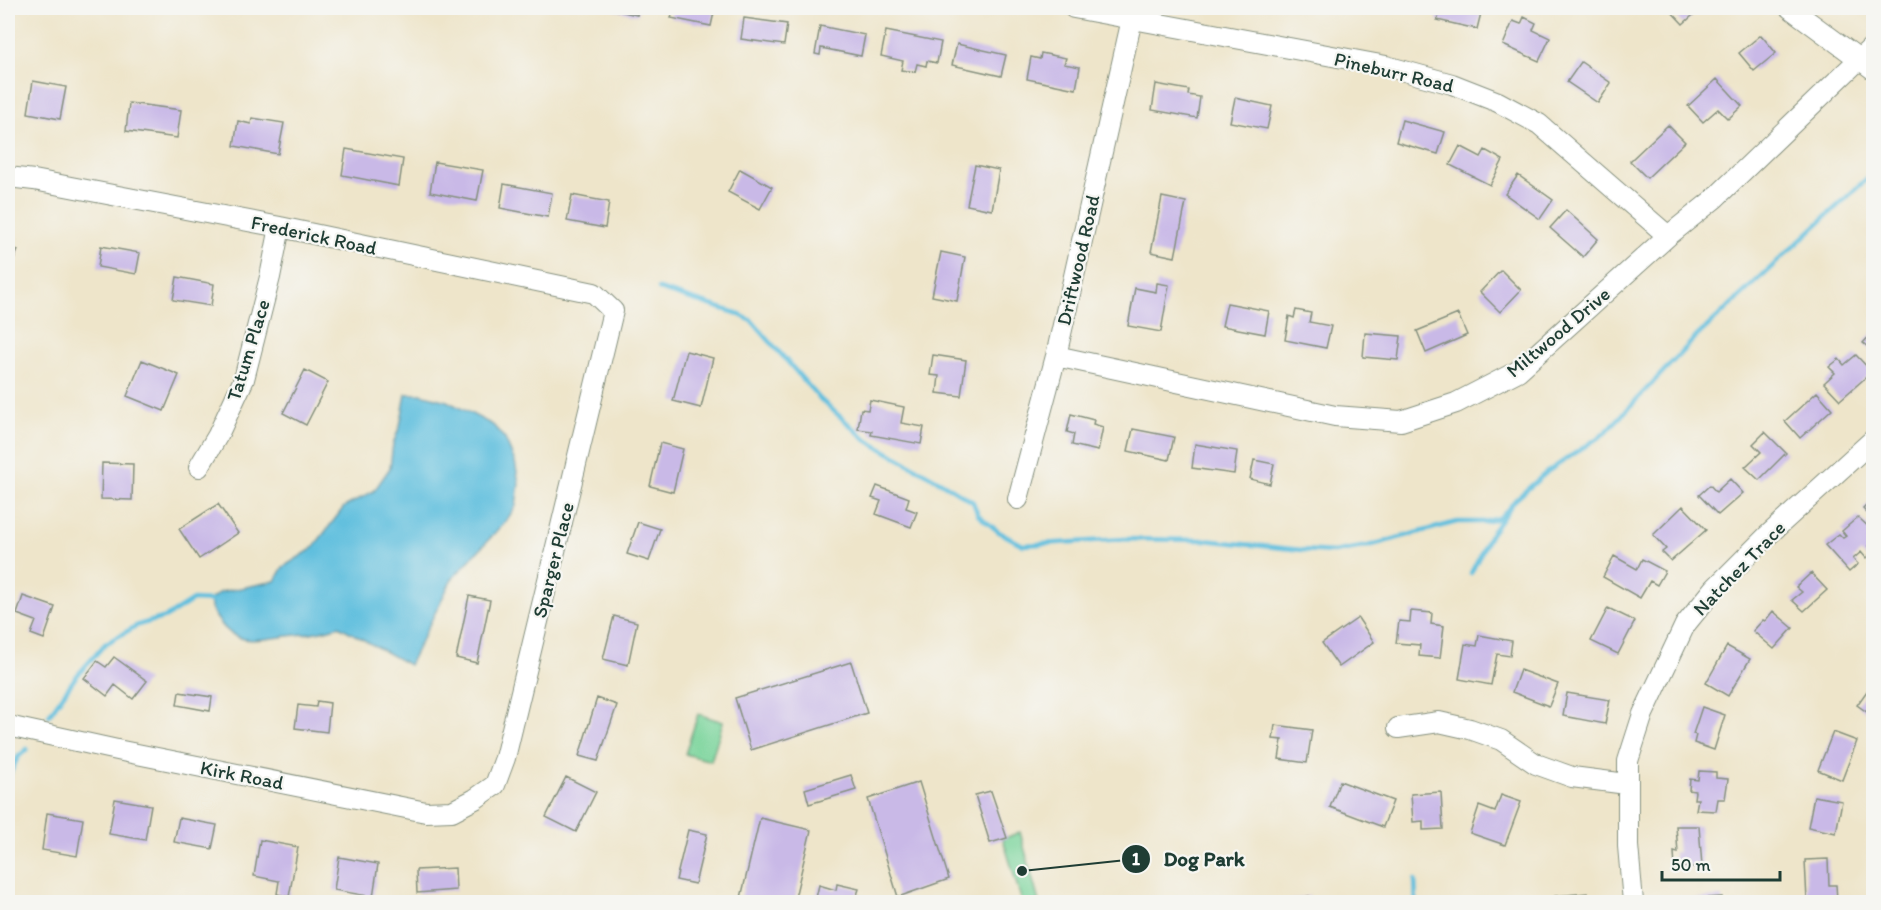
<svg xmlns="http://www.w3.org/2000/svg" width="1881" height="910" viewBox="0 0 1881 910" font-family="Itim,sans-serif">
  <rect width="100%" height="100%" fill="#f6f6f2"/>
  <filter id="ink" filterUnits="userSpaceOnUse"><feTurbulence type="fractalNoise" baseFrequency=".0167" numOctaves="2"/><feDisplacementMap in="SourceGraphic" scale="12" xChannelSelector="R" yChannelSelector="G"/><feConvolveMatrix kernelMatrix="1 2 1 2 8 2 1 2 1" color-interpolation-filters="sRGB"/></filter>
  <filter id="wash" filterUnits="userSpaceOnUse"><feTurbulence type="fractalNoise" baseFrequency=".008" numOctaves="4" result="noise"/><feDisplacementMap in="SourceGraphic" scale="24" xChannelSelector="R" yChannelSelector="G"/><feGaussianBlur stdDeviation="1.35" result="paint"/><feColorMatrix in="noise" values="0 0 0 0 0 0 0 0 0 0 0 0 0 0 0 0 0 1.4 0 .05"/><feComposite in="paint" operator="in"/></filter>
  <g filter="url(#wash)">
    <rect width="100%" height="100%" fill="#eee5ca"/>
    <!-- green -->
    <path fill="#7ad49b" stroke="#4c8868" stroke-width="1.5" d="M698,714L723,722L711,761L685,754Z
      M1020,832L1039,902H1022L1003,839Z"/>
    <!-- water -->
    <path fill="#60bfde" stroke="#407e89" stroke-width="1.5" d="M406,394H421L447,401L493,425L505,439L515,462L519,483L516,506L506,521L452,579L409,665L339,626C322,632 306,634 288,636C260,639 237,648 219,621C213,614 211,609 209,600L221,592L275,581L283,567L312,549L344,507L374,491L390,468L393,444L400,426Z"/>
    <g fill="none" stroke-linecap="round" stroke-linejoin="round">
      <!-- stream -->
      <path stroke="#60bfde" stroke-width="4.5" d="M659,289L736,313L752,321L820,399L868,441L941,482L973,502L978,515L999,532L1023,545L1125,539L1204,540L1302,550L1334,552L1368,546L1457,522H1484L1499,518L1508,509
        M1471,573L1490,535L1515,500L1547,472L1605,433L1696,337L1874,172
        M49,715L75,678L105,644L138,625L166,617L193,600L214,601
        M8,778L18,757L27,749
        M1415,880L1416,902"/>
    </g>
    <g id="blocks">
      <!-- building -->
      <path fill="#c9b9e7" d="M606,8H639L637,15Z
        M674,8H715L711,26L671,18Z
        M1440,8H1473L1482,9L1477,29L1437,20Z
        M1668,8H1701L1683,24Z
        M1524,17L1536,23L1533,30L1550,38L1539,61L1503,45L1513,21L1521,24Z
        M744,18L787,24L784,45L741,39Z
        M820,26L865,35L861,56L821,48L820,55L815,54Z
        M886,31L941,42L937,63L927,61L926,66L917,64L915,72L901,70L903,61L881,56Z
        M1761,35L1776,53L1754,71L1739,53Z
        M957,44L1006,55L1001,76L952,65Z
        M1041,53L1066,58L1064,64L1080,67L1076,89L1027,79L1031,57L1040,59Z
        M1581,62L1611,83L1598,103L1567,82Z
        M1717,79L1742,106L1728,119L1718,109L1703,122L1688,106Z
        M33,81L66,87L60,119L28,113Z
        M1156,84L1189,90L1188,95L1200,97L1197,118L1152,110Z
        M1235,98L1272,106L1267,129L1230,122Z
        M129,103L181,110L177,138L126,131Z
        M252,118L284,123L278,154L234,146L238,121L251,124Z
        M1402,120L1445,132L1438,154L1396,142Z
        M1668,125L1685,142L1647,178L1630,161Z
        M1460,146L1481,157L1485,150L1503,160L1490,185L1450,165Z
        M346,149L403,159L399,186L342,175Z
        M435,162L483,170L477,201L430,192Z
        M975,165L999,170L992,210L967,205Z
        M740,169L772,187L760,209L728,192Z
        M1518,175L1553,200L1540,219L1505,194Z
        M504,184L552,193L548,217L500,208Z
        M572,195L609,202L605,228L567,221Z
        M1162,197L1186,202L1175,257L1151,252Z
        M1566,210L1598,239L1583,257L1550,228Z
        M8,245L18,250L8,274Z
        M101,246L140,253L136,274L98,267Z
        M941,252L965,257L957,301L932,296Z
        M1501,270L1521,290L1500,312L1480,292Z
        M177,277L214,284L211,306L173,300Z
        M1157,283L1169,285L1161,332L1128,326L1135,288L1156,292Z
        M1227,303L1269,311L1265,334L1222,326Z
        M1296,310L1311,313L1309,322L1331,326L1326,348L1285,340L1289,316L1294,318Z
        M1458,314L1467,335L1426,353L1417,331Z
        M1874,331V352L1863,343Z
        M1365,333L1401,336L1398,360L1363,357Z
        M686,351L713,358L701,408L673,401Z
        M933,355L966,360L961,396L937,393L939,376L930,375Z
        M1856,355L1872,372L1840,400L1824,383L1835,373L1829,367L1839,359L1844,365Z
        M142,360L179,375L164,411L127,396Z
        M305,370L328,382L306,425L283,413Z
        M1817,392L1832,409L1800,438L1785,421Z
        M870,400L904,407L901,423L924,427L921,444L871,435L872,431L858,429L861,409L868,410Z
        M1071,414L1094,420L1093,424L1103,427L1098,451L1072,445L1074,434L1067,432Z
        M1133,429L1174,437L1169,460L1128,451Z
        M1765,432L1786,453L1759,480L1745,467L1761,452L1753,444Z
        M660,443L683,449L673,492L650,486Z
        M1195,444L1237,451L1234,474L1192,468Z
        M1254,460L1274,464L1270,484L1250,479Z
        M102,463L133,464L132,500L101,499Z
        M1730,479L1743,493L1718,515L1699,495L1710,485L1716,492Z
        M877,486L909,498L906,508L917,512L911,527L876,514L881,501L872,498Z
        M1874,498V520L1863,509Z
        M218,504L238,533L199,559L179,529Z
        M1683,506L1706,530L1671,561L1662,552L1666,549L1653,535Z
        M1858,517L1874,532V542L1869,546L1873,551L1866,558L1861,552L1853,559L1858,564L1849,572L1825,545L1839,534L1843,538L1846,536L1842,531Z
        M638,522L660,529L649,561L627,554Z
        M1614,556L1637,569L1642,559L1665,571L1657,585L1650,581L1640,598L1603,577Z
        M1811,573L1827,590L1804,611L1792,600L1802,592L1796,587Z
        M23,596L55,607L44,639L31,634L36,621L17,614Z
        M469,596L490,600L477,663L456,658Z
        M1608,608L1635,621L1618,654L1591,641Z
        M1411,611L1432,613L1431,624L1444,626L1440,658L1419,656L1420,645L1396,643L1399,621L1410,622Z
        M1773,611L1793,628L1774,649L1753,631L1763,620L1765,621Z
        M614,616L637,622L628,665L603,659Z
        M1358,618L1374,642L1339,667L1322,643Z
        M1479,635L1512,641L1510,656L1497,654L1491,685L1459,679L1465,644L1477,646Z
        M1727,646L1750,659L1728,696L1706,683Z
        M114,657L147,681L133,699L115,685L107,696L84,678L97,661L106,667Z
        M851,662L867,713L751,750L735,698Z
        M1520,670L1558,684L1549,706L1512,692Z
        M1874,681V717L1857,705Z
        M179,692L212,697L210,711L177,705Z
        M1567,693L1610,700L1605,724L1563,716Z
        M597,698L617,705L598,761L579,756Z
        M317,701L330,703L327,732L295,728L298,705L316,707Z
        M1702,707L1725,715L1714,750L1694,743L1696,735L1693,734Z
        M1275,725L1312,730L1307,763L1279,759L1282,740L1273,739Z
        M1833,732L1857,741L1842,780L1818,770Z
        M1699,771L1716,772V778L1728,779L1725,799H1718L1716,811L1696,810L1698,799H1694L1695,791L1689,790L1690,779L1698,780Z
        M851,775L856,790L809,804L805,789Z
        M566,777L596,792L576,832L546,817Z
        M1340,781L1393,801L1383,827L1330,807Z
        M919,782L949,879L898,897L868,799Z
        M991,791L1007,838L990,843L975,795Z
        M1441,792L1443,829L1423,830V821L1413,822L1411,794Z
        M1501,795L1521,802L1505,845L1470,833L1479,806L1495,812Z
        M1814,796L1842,801L1836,833L1808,827Z
        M115,799L151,805L145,840L109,834Z
        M47,813L83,819L77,856L42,850Z
        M179,818L217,825L212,849L174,842Z
        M760,818L811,830L794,902H740Z
        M1676,826H1699L1702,866L1675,868L1674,852L1678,853Z
        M688,830L707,834L695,884L676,880Z
        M260,840L298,847L289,897L277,894L279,881L254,876Z
        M339,857L378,864L373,897L334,890Z
        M1828,859L1829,885H1836L1837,900L1807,901L1805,860Z
        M455,868L456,890L417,893L416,870Z
        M837,884L859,889L857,895L874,899L873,902H815L819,885L836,890Z
        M1588,893V902H1556L1555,896Z
        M1309,896L1311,902H1284Z
        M1722,897V902H1691V899Z"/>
    </g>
  </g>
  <g filter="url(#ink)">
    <use href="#blocks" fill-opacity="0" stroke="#86917f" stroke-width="1.5"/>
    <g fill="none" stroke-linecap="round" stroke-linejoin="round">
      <defs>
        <path id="minor" d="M1074,8L1386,66L1452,84L1498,102L1539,124L1668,236
          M1790,8L1874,70
          M8,177L34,180L280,227L594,293L613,311L505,758L495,785L475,799L452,811L426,812L122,751L8,726
          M1056,356L1335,416L1401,421L1456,403L1518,371L1668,236L1714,199L1874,45
          M199,467L218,435L244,379L270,277L280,227
          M1018,499L1056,356L1132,19
          M1398,728L1439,722L1470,729L1501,740L1536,764L1572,777L1627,784
          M1633,902L1628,846V761L1643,714L1685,625L1715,588L1766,537L1874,439"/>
      </defs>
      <!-- minor casing -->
      <use href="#minor" stroke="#86917f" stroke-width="22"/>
      <!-- minor -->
      <use href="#minor" stroke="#fff" stroke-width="20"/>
    </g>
  </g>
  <g text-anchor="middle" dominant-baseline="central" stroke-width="4.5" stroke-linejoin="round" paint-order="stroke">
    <!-- street labels -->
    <g font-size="20" fill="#1f3d34" stroke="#f6f6f2">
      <text transform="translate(1394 72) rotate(13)">Pineburr Road</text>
      <text transform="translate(314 235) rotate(12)">Frederick Road</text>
      <text transform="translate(1078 260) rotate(-77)">Driftwood Road</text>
      <text transform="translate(1558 332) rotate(-40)">Miltwood Drive</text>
      <text transform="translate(248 350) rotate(-73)">Tatum Place</text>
      <text transform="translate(553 560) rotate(-76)">Sparger Place</text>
      <text transform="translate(1739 568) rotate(-46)">Natchez Trace</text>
      <text transform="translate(242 775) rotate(11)">Kirk Road</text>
    </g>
  </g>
  <!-- callouts -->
  <path fill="none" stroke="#1f3d34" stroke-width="2" d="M1022 871L1136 859"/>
  <g fill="#1f3d34" stroke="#f6f6f2" stroke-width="2">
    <circle cx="1022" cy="871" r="6"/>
    <circle cx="1136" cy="859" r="15"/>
  </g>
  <g font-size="18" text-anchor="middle" font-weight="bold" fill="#fff">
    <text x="1136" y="865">1</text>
  </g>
  <g font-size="21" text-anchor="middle" font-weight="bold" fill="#1f3d34" stroke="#f6f6f2" stroke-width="4.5" stroke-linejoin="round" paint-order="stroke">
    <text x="1204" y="866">Dog Park</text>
  </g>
  <!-- margin -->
  <rect width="1881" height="910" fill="none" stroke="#f6f6f2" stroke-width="30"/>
  <!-- scale -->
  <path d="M1662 871v9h118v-9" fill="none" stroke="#1f3d34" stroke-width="3"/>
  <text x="1671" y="871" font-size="18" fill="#1f3d34" stroke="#f6f6f2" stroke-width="4.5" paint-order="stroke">50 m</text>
</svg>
